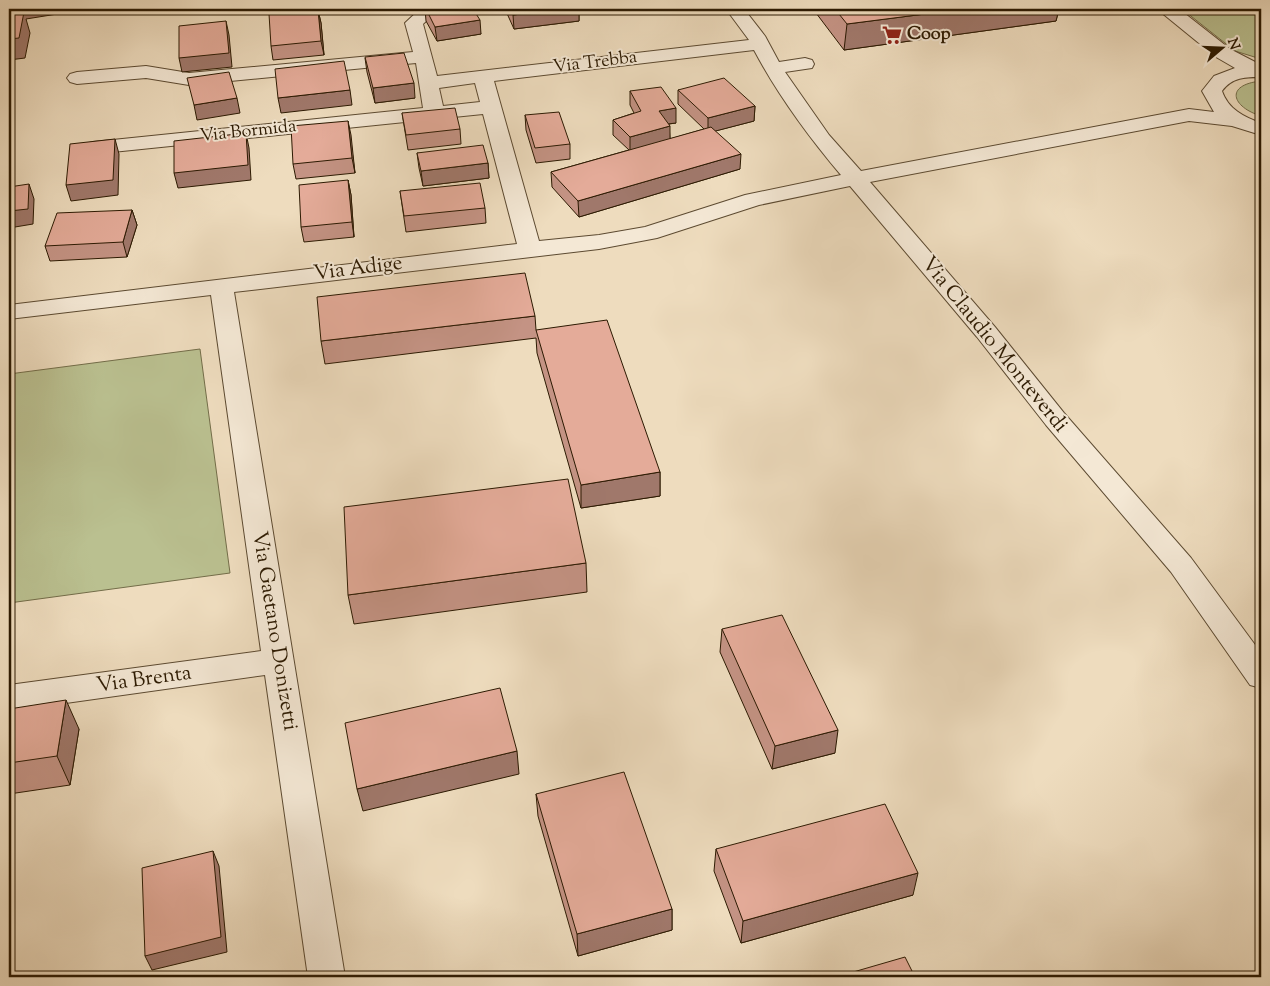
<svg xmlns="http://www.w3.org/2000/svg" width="1270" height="986" viewBox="0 0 1270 986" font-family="'Sorts Mill Goudy',serif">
  <rect width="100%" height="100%" fill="#eedcbe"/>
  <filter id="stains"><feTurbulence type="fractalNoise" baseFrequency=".004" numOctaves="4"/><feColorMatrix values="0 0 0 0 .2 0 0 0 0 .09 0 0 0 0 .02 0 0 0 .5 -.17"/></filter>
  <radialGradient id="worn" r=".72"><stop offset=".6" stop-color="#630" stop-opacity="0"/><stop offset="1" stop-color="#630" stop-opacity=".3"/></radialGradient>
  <!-- green -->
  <path fill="#bac090" stroke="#736d49" d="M1182,9H1261V59L1235,51Z
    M1261,81V116C1232,107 1224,85 1261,81Z
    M200,349L230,573L9,603V374Z"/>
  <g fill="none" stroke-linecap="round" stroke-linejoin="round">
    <defs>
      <path id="minor" d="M420,9H439L423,24L437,76L749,40L726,9H744L765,36L779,62L805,58L812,60L814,64L812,68L785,72L829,135L861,171L1189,109L1214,112L1202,91L1214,76L1235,68L1216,57L1162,13L1159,9H1179L1230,49L1261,65V77C1246,77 1232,77 1222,91C1228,109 1244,117 1261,123V135L1232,126L1189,121L870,182L995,327L1064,413L1191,558L1261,653V688L1250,685L1171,572L1046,425L977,337L850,186L759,205L657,238L599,249L234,292L345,977H308L265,675L9,711V685L261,651L211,295L9,319V305L517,244L483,114L93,154L86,152L83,148L86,144L93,142L423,108L416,63L189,85L146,78L77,84L70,82L67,78L70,74L77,72L146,66L189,73L413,52L405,23ZM754,50C778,95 808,136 841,175L745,195L645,227L599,235L539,241L494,81ZM475,83L480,102L443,106L439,88Z"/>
    </defs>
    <!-- minor casing -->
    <use href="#minor" stroke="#5c4a31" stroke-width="2"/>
    <!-- minor -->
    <use href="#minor" fill="#f4e8d5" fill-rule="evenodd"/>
  </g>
  <!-- wall -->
  <path fill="#c49384" stroke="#2c1a02" d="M425,9H473L481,34L437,41L426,21Z
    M505,9H579V21L514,29Z
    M813,9H1059L1056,21L844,50Z
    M318,10L321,23L324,55L273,60L271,46Z
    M365,58L415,98L375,103L367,72Z
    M678,90L755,106L754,121L715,131L740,169L579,217L552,187L551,172L629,150L613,135V120L634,113L630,105V91L676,123L669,124L670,139L704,129L678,104Z
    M402,113L460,129L461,144L408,150Z
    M525,115L570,144V159L536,163L526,130Z
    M348,121L355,173L296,179L293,164Z
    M417,153L488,163L489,178L423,186L419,168Z
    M348,180L351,195L354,237L304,242L301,227Z
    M400,191L485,208L486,223L406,232Z
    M132,210L137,225L127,257L50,261L45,246Z
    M535,316L536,330L660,472V496L581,508L537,353L536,338L325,364L321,341Z
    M586,563L587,592L354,624L348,595Z
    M722,629L835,753L772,769L720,652Z
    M9,709L79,729L70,785L9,794Z
    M536,794L672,909V930L578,956L538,816Z
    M716,849L913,895L741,943L714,871Z"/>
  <!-- shaded-wall -->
  <path fill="#a0786b" stroke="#2c1a02" d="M9,9H76V11L26,19L30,33L25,58L9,60Z
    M564,9H579V21L514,29L513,15Z
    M964,9H1059L1056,21L844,50L847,24Z
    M318,10L321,23L324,55L321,41Z
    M480,20L481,34L437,41L435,27Z
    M226,21L229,35L232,67L182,72L179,58Z
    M414,83L415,98L375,103L373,88Z
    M350,90L352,105L281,113L278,98Z
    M237,98L240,113L197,120L194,105Z
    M755,106L754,121L708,133V118Z
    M676,108V123L659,125V111Z
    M348,121L351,135L355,173L352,158Z
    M670,126V141L630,152V137Z
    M246,133L249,148L251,180L178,188L174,173Z
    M115,139L119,154L118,195L71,201L66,185Z
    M741,154L740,169L579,217L578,201Z
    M488,163L489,178L423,186L421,171Z
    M348,180L351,195L354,237L352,222Z
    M29,184L34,199L33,224L9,228V211Z
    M132,210L137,225L127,257L123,242Z
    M660,472V496L581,508V485Z
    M66,700L79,729L70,785L57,756Z
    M838,730L835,753L772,769L775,746Z
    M517,751L519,774L363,811L357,789Z
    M213,851L219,866L227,952L152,970L145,956Z
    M918,873L913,895L741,943L743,921Z
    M672,909V930L578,956L577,934Z"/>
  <!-- building -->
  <path fill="#e4ab99" stroke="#2c1a02" d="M426,9H473L480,20L435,27Z
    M510,9H564L513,15Z
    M835,9H964L847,24Z
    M318,10L321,41L271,46L269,14Z
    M24,12L19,38L9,39V14Z
    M226,21L229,53L179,58V26Z
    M404,53L414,83L373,88L365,57Z
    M344,61L350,90L278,98L275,69Z
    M229,72L237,98L194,105L187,78Z
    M724,78L755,106L708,118L678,90Z
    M661,87L676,108L659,111L670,126L630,137L613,120L641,111L630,91Z
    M455,108L460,129L406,135L402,113Z
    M559,112L570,144L535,148L525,115Z
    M348,121L352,158L293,164L291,126Z
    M711,127L741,154L578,201L551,172Z
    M246,133L248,165L174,173V141Z
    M115,139L113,180L66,185L70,144Z
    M483,145L488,163L421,171L417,153Z
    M348,180L352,222L301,227L299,185Z
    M480,183L485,208L404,216L400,191Z
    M29,184L28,209L9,211V187Z
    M132,210L123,242L45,246L57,213Z
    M525,273L535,316L321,341L317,297Z
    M607,320L660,472L581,485L536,330Z
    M568,479L586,563L348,595L344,507Z
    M782,615L838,730L775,746L722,629Z
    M500,688L517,751L357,789L345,723Z
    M66,700L57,756L9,763V709Z
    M624,772L672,909L577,934L536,794Z
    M885,804L918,873L743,921L716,849Z
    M213,851L221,937L145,956L142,868Z
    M905,957L915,977H836Z"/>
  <!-- icons -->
  <defs>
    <symbol id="supermarket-bare" viewBox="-9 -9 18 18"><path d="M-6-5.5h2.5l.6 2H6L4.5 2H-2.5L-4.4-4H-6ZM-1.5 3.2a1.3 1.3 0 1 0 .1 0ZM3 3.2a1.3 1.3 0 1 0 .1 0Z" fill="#8f2418" stroke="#f4e8d5" stroke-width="2.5" paint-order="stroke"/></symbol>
  </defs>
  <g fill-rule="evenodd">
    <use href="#supermarket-bare" x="878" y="21" width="28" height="28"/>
  </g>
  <g text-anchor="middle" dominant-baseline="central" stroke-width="4" stroke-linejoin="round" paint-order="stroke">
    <!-- far-poi labels -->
    <g font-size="18" font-weight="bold" fill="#2c1a02" stroke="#f4e8d5" text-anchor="start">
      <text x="907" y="35">Coop</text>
    </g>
    <!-- far-street labels -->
    <g font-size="18" fill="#2c1a02" stroke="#f4e8d5">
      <text transform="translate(595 63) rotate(-7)">Via Trebba</text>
      <text transform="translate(248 132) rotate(-6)">Via Bormida</text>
    </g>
    <!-- street labels -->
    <g font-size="21" fill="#2c1a02" stroke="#f4e8d5">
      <text transform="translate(358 269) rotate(-7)">Via Adige</text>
      <text transform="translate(994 345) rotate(51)">Via Claudio Monteverdi</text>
      <text transform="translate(274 631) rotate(81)">Via Gaetano Donizetti</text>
      <text transform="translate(144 680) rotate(-8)">Via Brenta</text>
    </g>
  </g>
  <!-- margin -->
  <rect width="1270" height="986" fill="none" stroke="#eedcbe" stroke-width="30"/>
  <rect x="10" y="10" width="1250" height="966" fill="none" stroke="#2c1a02" stroke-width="2.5"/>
  <rect x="15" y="15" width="1240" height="956" fill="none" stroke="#2c1a02"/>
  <!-- north arrow -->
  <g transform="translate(1222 48) rotate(71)" stroke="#f4e8d5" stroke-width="4" paint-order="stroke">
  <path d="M0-4L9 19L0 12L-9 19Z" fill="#2c1a02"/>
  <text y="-8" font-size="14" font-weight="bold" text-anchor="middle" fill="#2c1a02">N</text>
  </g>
  <rect width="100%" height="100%" filter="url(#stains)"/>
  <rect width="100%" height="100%" fill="url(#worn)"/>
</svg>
